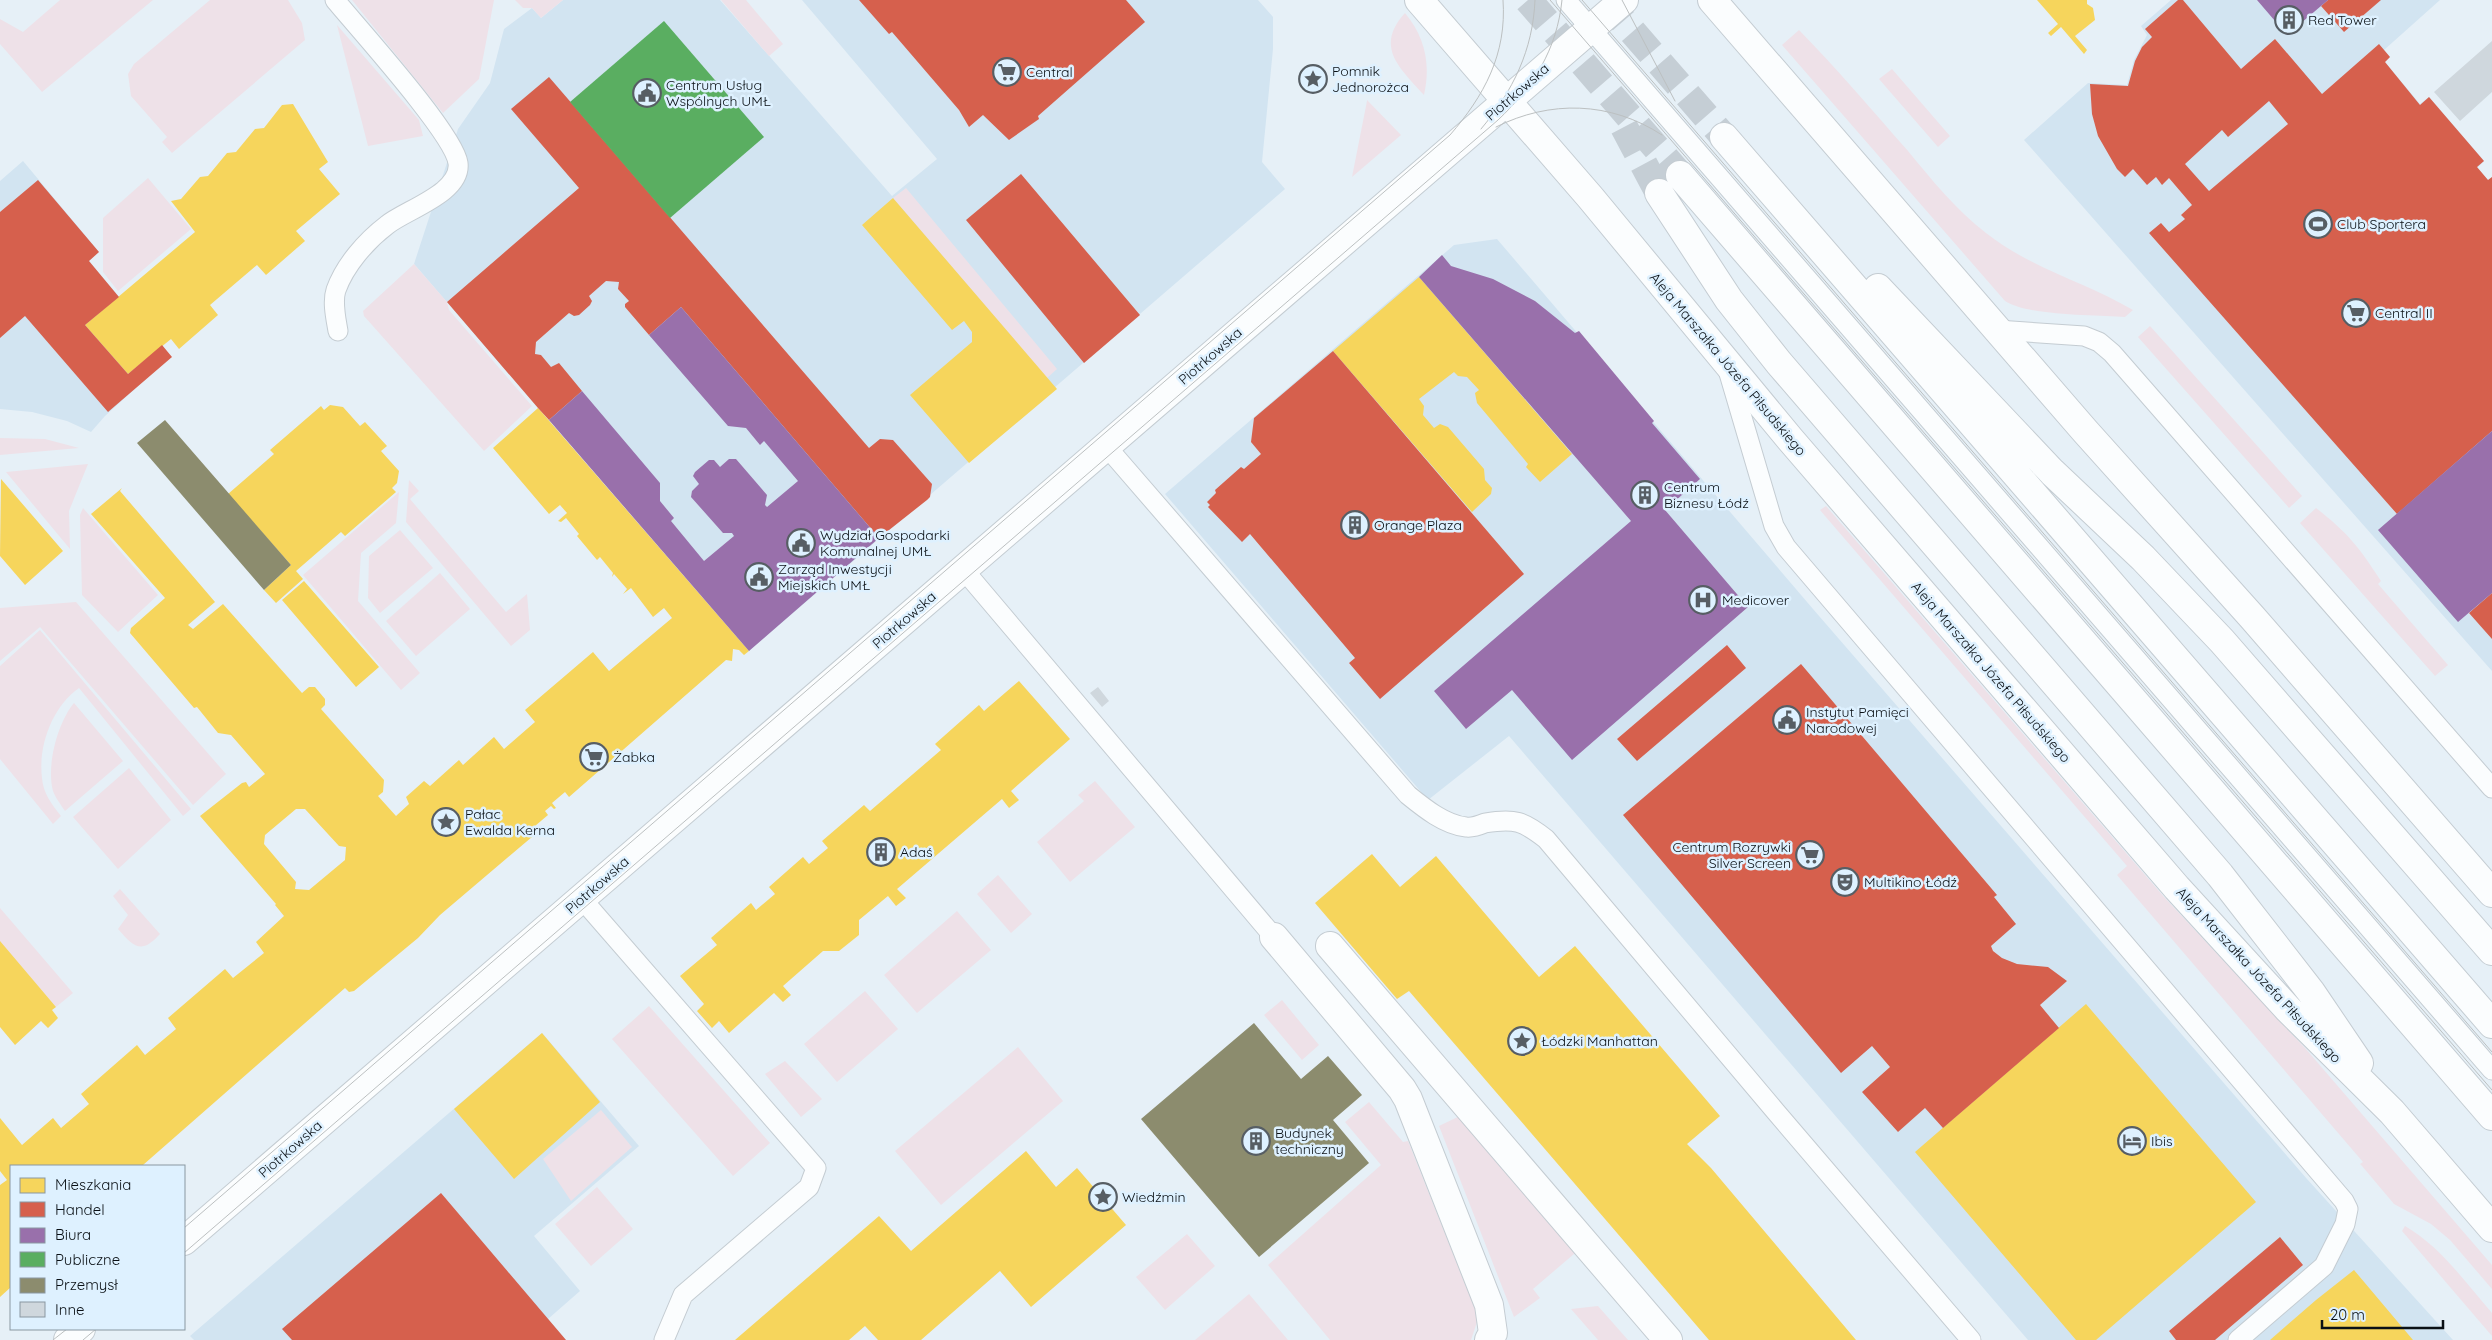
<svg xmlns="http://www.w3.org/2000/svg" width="2492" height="1340" viewBox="0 0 2492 1340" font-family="Quicksand,sans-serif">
  <rect width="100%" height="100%" fill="#e6f0f7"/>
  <!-- built -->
  <path fill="#d2e4f1" d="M563,0H720L892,196L937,159L802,0H1258L1273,17V49L1262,162L1285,189L749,651L414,264L458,129L490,83L504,29L532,8L541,18Z
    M2171,0H2440L2384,50L2390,57L2385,62L2420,104L2429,97L2484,161L2477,168L2488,180L2492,177V671L2024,140L2088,83L2127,85L2134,60L2147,35L2141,26Z
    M23,161L99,252L89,261L119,297L138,386L105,416L91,432L67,421L32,412L0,409V181Z
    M1497,239L1813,609L2307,1179L2453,1340H2028L1509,736L1428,800L1165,494L1454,245Z
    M542,1033L639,1146L534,1236L580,1291L548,1319L566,1340H194L190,1336Z"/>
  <!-- green -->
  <path fill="#eee1e8" d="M60,0H153L42,92L0,44V19L23,32Z
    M210,0H288L302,23L305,40L172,153L162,142L167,137L131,96L128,74L134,64Z
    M352,0H494L479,79L443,113Z
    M515,0H563L541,18L532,8H523Z
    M721,0H746L783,44L769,56Z
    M1405,13C1425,37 1431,64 1424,95C1400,68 1374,47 1405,13Z
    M337,25L419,120L423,136L368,146Z
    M1799,30C1837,69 1872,110 1908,151C1932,180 1956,210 1986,233C2030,268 2085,282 2133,310L2125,317C2096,315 2028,316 2005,301L1782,45Z
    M1892,69L1950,136L1938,147L1879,79Z
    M1367,100L1401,135L1352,177L1367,101Z
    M148,178L191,229L118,291L103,272V218Z
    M906,188L1057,369L1047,378L893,198Z
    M414,264L447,302L449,310L532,406L484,451L364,316L363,311Z
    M2150,326L2302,496L2289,508L2138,337Z
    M0,438L45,439L79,448L0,455Z
    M88,464L69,511L70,549L6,472Z
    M409,480L419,491L410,499L506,612L527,594L530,630L511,646L406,522Z
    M399,492L396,523L361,553L358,601L420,673L401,690L303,575Z
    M1826,506L2165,898L2305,1048L2492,1265V1289L2450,1240L2431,1224L2394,1204L2362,1166L2360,1164L2363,1162L2117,875L2127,866L1825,516L1820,510Z
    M83,508L158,595L118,632L82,595L80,515Z
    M2316,508C2348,533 2359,547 2381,581L2378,584L2448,665L2435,676L2300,523Z
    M400,530L433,568L380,613L368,598L369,556Z
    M440,573L470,609L416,656L386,621Z
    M76,602L226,774L193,805L40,627L0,661V608Z
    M40,630L191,809L183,816L79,688C52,707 38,746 42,778C43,793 52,805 61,816L53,824L0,759V666Z
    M74,703L123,761L65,811C61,805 55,797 53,791C46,765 58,722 74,703Z
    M129,768L171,820L118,869L73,817Z
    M1095,781L1135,827L1070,882L1037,842L1084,801L1078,795Z
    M998,875L1032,914L1011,933L977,894Z
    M120,889L160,934C141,955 134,947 118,929L128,915L113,896Z
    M0,908L73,993L56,1007L0,942Z
    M957,911L991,950L917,1013L884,975Z
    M865,991L898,1029L837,1082L804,1044Z
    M1282,1000L1319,1045L1302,1060L1264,1015Z
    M649,1006L770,1143L733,1176L612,1039Z
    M1018,1047L1063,1101L941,1205L895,1151Z
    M785,1061L822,1099L801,1117L765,1074Z
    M1369,1102L1403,1142L1408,1141L1476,1311L1477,1322L1471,1340H1330L1268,1265L1381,1165L1345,1122Z
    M601,1110L632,1147L571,1201L543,1159Z
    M1466,1113L1581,1248L1533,1289L1540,1298L1514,1317L1439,1126Z
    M597,1187L633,1229L591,1266L555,1224Z
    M2405,1226C2441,1247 2465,1282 2492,1313V1336L2402,1231Z
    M1187,1234L1215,1266L1165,1310L1136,1277Z
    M1249,1294L1288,1340H1195Z
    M1598,1306L1628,1340H1598L1571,1309Z"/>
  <!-- homes -->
  <path fill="#f6d55c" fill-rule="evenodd" d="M2037,0H2087V4L2093,8L2095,20L2075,36L2087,50L2084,54L2061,27L2051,36L2048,33L2058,24Z
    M293,104L328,162L319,169L340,194L296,231L305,241L266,275L257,265L210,305L218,315L179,349L171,339L128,374L85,325L195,232L171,201L181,199L200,177L208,176L227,153L236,152L255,129L264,128L282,105Z
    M893,198L1057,389L969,463L910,395L972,342V332L964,321L952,330L862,225Z
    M1419,277L1572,454L1540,482L1526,467L1528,464L1477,403L1475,393L1479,390L1467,377L1458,376L1454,372L1419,399L1424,406L1423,415L1434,428L1440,424L1448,427L1484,469L1485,480L1492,488L1491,494L1472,512L1333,351Z
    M330,405L343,407L360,426L365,422L387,446L381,451L399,471L397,483L392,488L396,492L345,536L341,532L296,571L303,579L276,603L264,590L291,565L228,494L274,454L270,450L321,406L324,410Z
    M538,408L749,651L744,655L739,650L733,649L732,661L726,660L569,797L565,792L552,803L556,808L554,809L551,806L545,811L548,815L535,826L539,831L440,915L418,938L354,991L349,992L345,988L143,1165L11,1166V1287L0,1297V1185L7,1180L0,1171V1118L22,1145L53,1118L61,1128L89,1104L81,1094L137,1045L145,1055L176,1029L168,1018L225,969L233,978L264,953L256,942L284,916L275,905L276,904L200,816L242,783L246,782L249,787L265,774L231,735L218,733L197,707L194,708L130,633L131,628L165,598L91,514L122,488L120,491L215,602L188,625L193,629L223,604L302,693L309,687H315L325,699V705L321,709L384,780L383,792L378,796L396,816L409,804L406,797L424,781L430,786L459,760L463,765L494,737L504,749L535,722L525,710L593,652L609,671L672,618L664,608L653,617L631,588L623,594L627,589L614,574L612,577L613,573L600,557L597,560L577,536L579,534L566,518L561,522L558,521L567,513L560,505L549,514L493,448ZM296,809H305L339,846L346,847L345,860L309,890L295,889L296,882L264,844L265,835Z
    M1,479L63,551L25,585L0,556Z
    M304,581L379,667L356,687L282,600Z
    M1019,681L1070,739L1011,791L1019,800L1009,808L1002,799L897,889L906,898L896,906L888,896L859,920V935L839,951H823L783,986L791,995L783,1002L774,993L729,1033L719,1021L712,1028L697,1011L704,1004L680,976L717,945L711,938L751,903L756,910L775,894L769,887L803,857L809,864L828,848L822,841L864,805L870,811L941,750L935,744L979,705L984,711Z
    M1372,854L1400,887L1436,856L1539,977L1575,946L1720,1116L1687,1144L1711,1168L1856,1340H1709L1409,991L1397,999L1315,903Z
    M0,941L56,1007L52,1010L58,1018L48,1028L41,1021L15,1045L0,1027Z
    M2086,1004L2256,1202L2096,1340H2076L1915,1152Z
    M542,1033L600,1102L514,1179L454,1109Z
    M1026,1151L1056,1187L1077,1168L1126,1225L1031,1307L1000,1271L921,1340H878L865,1326L849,1340H735L879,1216L911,1251Z
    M2354,1270L2413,1340H2270L2316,1300Z"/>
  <!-- shops -->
  <path fill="#d6604d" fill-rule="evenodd" d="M859,0H1126L1145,22L1038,116L1039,119L1009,140L983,115L969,127L959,110L892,32L889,34Z
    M2178,0H2183L2241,69L2275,39L2322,94L2379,44L2390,57L2385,62L2420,105L2429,97L2484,161L2477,167L2488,180L2492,177V431L2397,514L2149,233L2161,223L2169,232L2185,219L2181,215L2192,205L2169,178L2162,185L2156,177L2147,185L2133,169L2125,177L2117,169L2098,136L2092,114L2090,84L2128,86L2135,61L2142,47L2152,37L2145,29ZM2269,101L2288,124L2209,191L2185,164L2222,130L2228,137Z
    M2328,0H2381L2344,32L2321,6Z
    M549,77L869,448L880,439L893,440L932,484L930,497L927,500L879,538L681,307L649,335L625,307V304L629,301L618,289L619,282L606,281L589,296L592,301L590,305L579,315L574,316L569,313L536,342L535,354L541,355L551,367L559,363L582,391L549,420L538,408L447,302L579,188L511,109Z
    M1021,174L1140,315L1084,363L966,220Z
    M38,180L99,252L89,261L119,297L85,325L128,374L162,345L172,357L108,412L25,316L0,338V212Z
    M1333,351L1524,574L1380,699L1349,663L1355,658L1250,534L1242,542L1208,507L1210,505L1207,502L1216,493L1215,490L1241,467L1244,469L1261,454L1251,442L1254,418Z
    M2492,593V639L2469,613Z
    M1727,645L1746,668L1637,761L1617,739Z
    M1801,664L1997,895L1994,897L2016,924L1991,946L1993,951L2002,958L2017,964L2048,967L2067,981L2040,1005L2059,1028L1943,1128L1925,1108L1898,1132L1862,1092L1890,1067L1872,1046L1841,1073L1623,815Z
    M441,1193L566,1340H292L282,1329Z
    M2280,1237L2303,1265L2215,1340H2176L2169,1331Z"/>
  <!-- offices -->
  <path fill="#9970ab" d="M2257,0H2328L2287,35Z
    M1442,255L1451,266L1493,279L1535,301L1575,333L1579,331L1654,421L1652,423L1700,479L1665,510L1748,607L1572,760L1512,690L1466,729L1434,691L1631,521L1419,277Z
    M681,307L879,538L749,651L549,420L582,391L660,483V501L674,518L671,521L704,561L734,536L732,533H723L691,497L692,491L699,484L693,476L695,472L709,460H714L720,467L729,459H736L767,495L765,505L767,507L798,481L764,441L760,445L746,428L728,426L649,335Z
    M2492,431V593L2458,622L2378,530Z"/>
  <!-- public -->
  <path fill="#5aae61" d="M664,21L764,137L670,218L570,102Z"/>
  <!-- industry -->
  <path fill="#8c8c6e" d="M165,420L291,565L264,590L137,443Z
    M1254,1023L1301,1079L1328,1056L1362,1095L1333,1120L1369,1163L1259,1257L1141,1119Z"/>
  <!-- building -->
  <path fill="#cfd7dd" d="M2492,41V92L2460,121L2434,92Z
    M1098,687L1109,701L1102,707L1090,693Z"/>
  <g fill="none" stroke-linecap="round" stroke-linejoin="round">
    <!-- secondary-tunnel -->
    <path stroke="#c5ced5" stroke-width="28" stroke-dasharray="28 14" stroke-linecap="butt" d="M1528,0L1680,175
      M1605,0L1724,137
      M1624,127L1659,193"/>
    <defs>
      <path id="service" d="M335,0C359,29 454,134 458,163C462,193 405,210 387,225C366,241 345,265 336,290C332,302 336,319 338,331
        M1566,0L2492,1070
        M1997,330L2084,336L2099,342L2112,353L2492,788
        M1728,370L1774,526L1786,547L2344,1201L2348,1209L2345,1224L2324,1266L2238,1340
        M1106,446L1408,795C1424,808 1445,825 1466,827C1472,828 1480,825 1485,823C1515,818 1523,821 1546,839L1776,1112L1971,1340
        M963,569L1274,937
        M581,898L816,1168L809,1187L683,1295L664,1340"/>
      <path id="pedestrian" d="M1274,937L1402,1089L1408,1099L1489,1305L1493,1333L1489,1340
        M1330,946L1668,1340"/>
      <path id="tertiary" d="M184,1241L1624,0
        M68,1340L81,1329"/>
      <path id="secondary" d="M1419,0L1590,197L1790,439L2177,888L2288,1009L2392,1112L2492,1228
        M1712,0L2085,431L2252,617L2492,893
        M1724,137L2492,1024
        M1680,175L2492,1116
        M1659,193L1729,300L1779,363L2220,875L2311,992L2359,1063
        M1878,288L2052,472L2143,558L2222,641L2492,951"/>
    </defs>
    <!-- service casing -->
    <use href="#service" stroke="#c4ccd2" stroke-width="21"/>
    <!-- pedestrian casing -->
    <use href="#pedestrian" stroke="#c4ccd2" stroke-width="30"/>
    <!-- tertiary casing -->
    <use href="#tertiary" stroke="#c4ccd2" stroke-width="30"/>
    <!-- secondary casing -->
    <use href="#secondary" stroke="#c4ccd2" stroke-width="30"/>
    <!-- service -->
    <use href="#service" stroke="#fbfdfe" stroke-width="19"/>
    <!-- pedestrian -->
    <use href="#pedestrian" stroke="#fbfdfe" stroke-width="28"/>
    <!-- tertiary -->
    <use href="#tertiary" stroke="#fbfdfe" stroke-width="28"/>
    <!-- secondary -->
    <use href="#secondary" stroke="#fbfdfe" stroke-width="28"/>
    <!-- tram -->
    <path stroke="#bcc0c1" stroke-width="1" d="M1550,0L2492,1090
      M1582,0L2492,1052
      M1622,0L1675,101
      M1496,127C1550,100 1610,101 1662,135
      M1481,129C1513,91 1533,50 1535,0
      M184,1228L1450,135C1484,96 1507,54 1503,0
      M184,1253L1498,120C1533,87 1557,50 1562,0
      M53,1340L67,1329
      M83,1340L96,1329"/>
  </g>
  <!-- icons -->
  <defs>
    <symbol id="building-ring" viewBox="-11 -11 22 22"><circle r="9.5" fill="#def1ff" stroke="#575e64" stroke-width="1.5"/><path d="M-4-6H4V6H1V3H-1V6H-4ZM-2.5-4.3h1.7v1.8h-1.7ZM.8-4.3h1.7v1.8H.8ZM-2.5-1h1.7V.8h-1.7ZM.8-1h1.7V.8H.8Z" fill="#575e64"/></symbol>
    <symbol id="supermarket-ring" viewBox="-11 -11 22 22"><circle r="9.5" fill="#def1ff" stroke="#575e64" stroke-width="1.5"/><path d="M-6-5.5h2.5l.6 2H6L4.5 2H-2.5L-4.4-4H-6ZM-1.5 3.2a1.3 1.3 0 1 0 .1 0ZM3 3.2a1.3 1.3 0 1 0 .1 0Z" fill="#575e64"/></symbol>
    <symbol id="sight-ring" viewBox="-11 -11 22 22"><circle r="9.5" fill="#def1ff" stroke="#575e64" stroke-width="1.5"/><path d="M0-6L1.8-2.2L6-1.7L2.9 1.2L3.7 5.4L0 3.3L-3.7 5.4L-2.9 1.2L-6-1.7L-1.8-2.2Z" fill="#575e64"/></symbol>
    <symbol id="civic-ring" viewBox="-11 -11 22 22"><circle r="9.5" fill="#def1ff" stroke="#575e64" stroke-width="1.5"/><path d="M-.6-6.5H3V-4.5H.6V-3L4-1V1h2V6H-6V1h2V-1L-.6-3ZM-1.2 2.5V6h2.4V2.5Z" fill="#575e64"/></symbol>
    <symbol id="stadium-ring" viewBox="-11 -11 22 22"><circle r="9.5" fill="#def1ff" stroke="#575e64" stroke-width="1.5"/><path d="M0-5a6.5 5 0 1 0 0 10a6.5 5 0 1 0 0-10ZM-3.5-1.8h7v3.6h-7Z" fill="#575e64"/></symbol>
    <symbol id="hospital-ring" viewBox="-11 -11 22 22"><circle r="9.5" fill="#def1ff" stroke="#575e64" stroke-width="1.5"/><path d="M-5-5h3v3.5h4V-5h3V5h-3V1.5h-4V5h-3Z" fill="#575e64"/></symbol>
    <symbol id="theatre-ring" viewBox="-11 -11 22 22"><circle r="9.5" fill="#def1ff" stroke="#575e64" stroke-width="1.5"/><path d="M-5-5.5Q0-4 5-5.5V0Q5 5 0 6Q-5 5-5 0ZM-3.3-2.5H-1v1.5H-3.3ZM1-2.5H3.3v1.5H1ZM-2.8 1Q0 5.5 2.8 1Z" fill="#575e64"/></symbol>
    <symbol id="hotel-ring" viewBox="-11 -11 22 22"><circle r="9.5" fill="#def1ff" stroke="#575e64" stroke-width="1.5"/><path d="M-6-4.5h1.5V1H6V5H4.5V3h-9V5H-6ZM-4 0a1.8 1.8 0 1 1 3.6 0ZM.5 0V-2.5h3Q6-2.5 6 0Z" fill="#575e64"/></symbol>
  </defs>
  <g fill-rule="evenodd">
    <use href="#building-ring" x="2273" y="4" width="32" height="32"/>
    <use href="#supermarket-ring" x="991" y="56" width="32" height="32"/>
    <use href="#sight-ring" x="1297" y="63" width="32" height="32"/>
    <use href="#civic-ring" x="631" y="77" width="32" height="32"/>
    <use href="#stadium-ring" x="2302" y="208" width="32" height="32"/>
    <use href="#supermarket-ring" x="2340" y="297" width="32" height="32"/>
    <use href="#building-ring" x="1629" y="479" width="32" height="32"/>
    <use href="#building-ring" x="1339" y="509" width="32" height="32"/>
    <use href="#civic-ring" x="785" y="527" width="32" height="32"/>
    <use href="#civic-ring" x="743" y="561" width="32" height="32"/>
    <use href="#hospital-ring" x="1687" y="584" width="32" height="32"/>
    <use href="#civic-ring" x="1771" y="704" width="32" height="32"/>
    <use href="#supermarket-ring" x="578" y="741" width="32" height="32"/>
    <use href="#sight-ring" x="430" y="806" width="32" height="32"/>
    <use href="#building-ring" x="865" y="836" width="32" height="32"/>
    <use href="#supermarket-ring" x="1794" y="839" width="32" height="32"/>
    <use href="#theatre-ring" x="1829" y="866" width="32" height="32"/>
    <use href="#sight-ring" x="1506" y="1025" width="32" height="32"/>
    <use href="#building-ring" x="1240" y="1125" width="32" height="32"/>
    <use href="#hotel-ring" x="2116" y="1125" width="32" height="32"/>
    <use href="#sight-ring" x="1087" y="1181" width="32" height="32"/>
  </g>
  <g text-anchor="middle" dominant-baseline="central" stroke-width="5" stroke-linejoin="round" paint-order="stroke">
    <!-- poi labels -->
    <g font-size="14" fill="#0a1015" stroke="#def1ff" text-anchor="start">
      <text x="2308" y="20">Red Tower</text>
      <text x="1332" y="71">Pomnik<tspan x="1332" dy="16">Jednorożca</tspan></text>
      <text x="1026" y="72">Central</text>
      <text x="666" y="85">Centrum Usług<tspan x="666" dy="16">Wspólnych UMŁ</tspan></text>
      <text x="2337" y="224">Club Sportera</text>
      <text x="2375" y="313">Central II</text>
      <text x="1664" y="487">Centrum<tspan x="1664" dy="16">Biznesu Łódź</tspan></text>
      <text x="1374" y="525">Orange Plaza</text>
      <text x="820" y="535">Wydział Gospodarki<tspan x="820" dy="16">Komunalnej UMŁ</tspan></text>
      <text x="778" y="569">Zarząd Inwestycji<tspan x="778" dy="16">Miejskich UMŁ</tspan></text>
      <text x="1722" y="600">Medicover</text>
      <text x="1806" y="712">Instytut Pamięci<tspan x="1806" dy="16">Narodowej</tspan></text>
      <text x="613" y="757">Żabka</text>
      <text x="465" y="814">Pałac<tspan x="465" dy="16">Ewalda Kerna</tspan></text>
      <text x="1791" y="847" text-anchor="end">Centrum Rozrywki<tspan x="1791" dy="16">Silver Screen</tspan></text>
      <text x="900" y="852">Adaś</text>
      <text x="1864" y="882">Multikino Łódź</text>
      <text x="1541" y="1041">Łódzki Manhattan</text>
      <text x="1275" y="1133">Budynek<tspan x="1275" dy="16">techniczny</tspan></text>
      <text x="2151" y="1141">Ibis</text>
      <text x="1122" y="1197">Wiedźmin</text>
    </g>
    <!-- street labels -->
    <g font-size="14" fill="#0a1015" stroke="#def1ff">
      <text transform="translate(1517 92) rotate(-41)">Piotrkowska</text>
      <text transform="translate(1210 356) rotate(-41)">Piotrkowska</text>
      <text transform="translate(1728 364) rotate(50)">Aleja Marszałka Józefa Piłsudskiego</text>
      <text transform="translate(904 620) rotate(-41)">Piotrkowska</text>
      <text transform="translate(1991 672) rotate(49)">Aleja Marszałka Józefa Piłsudskiego</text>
      <text transform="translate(597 885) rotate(-41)">Piotrkowska</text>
      <text transform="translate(2259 975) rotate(47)">Aleja Marszałka Józefa Piłsudskiego</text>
      <text transform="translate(290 1149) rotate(-41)">Piotrkowska</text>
    </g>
  </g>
  <!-- legend -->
  <rect x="10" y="1165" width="175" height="165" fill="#def1ff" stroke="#8997a1"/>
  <rect x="20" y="1178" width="25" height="15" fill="#f6d55c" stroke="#8997a1"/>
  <text x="55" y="1190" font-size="15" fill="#0a1015">Mieszkania</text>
  <rect x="20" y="1202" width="25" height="15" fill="#d6604d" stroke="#8997a1"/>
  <text x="55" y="1215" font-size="15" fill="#0a1015">Handel</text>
  <rect x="20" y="1228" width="25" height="15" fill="#9970ab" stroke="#8997a1"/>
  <text x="55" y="1240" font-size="15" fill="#0a1015">Biura</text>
  <rect x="20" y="1252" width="25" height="15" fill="#5aae61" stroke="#8997a1"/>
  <text x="55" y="1265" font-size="15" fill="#0a1015">Publiczne</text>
  <rect x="20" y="1278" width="25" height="15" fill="#8c8c6e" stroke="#8997a1"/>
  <text x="55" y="1290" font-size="15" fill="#0a1015">Przemysł</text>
  <rect x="20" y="1302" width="25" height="15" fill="#cfd7dd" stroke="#8997a1"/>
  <text x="55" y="1315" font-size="15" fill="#0a1015">Inne</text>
  <!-- scale -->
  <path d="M2322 1320v8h121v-8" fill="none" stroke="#0a1015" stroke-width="2.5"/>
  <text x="2330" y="1320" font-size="15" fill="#0a1015" stroke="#def1ff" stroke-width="4" paint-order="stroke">20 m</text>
</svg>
